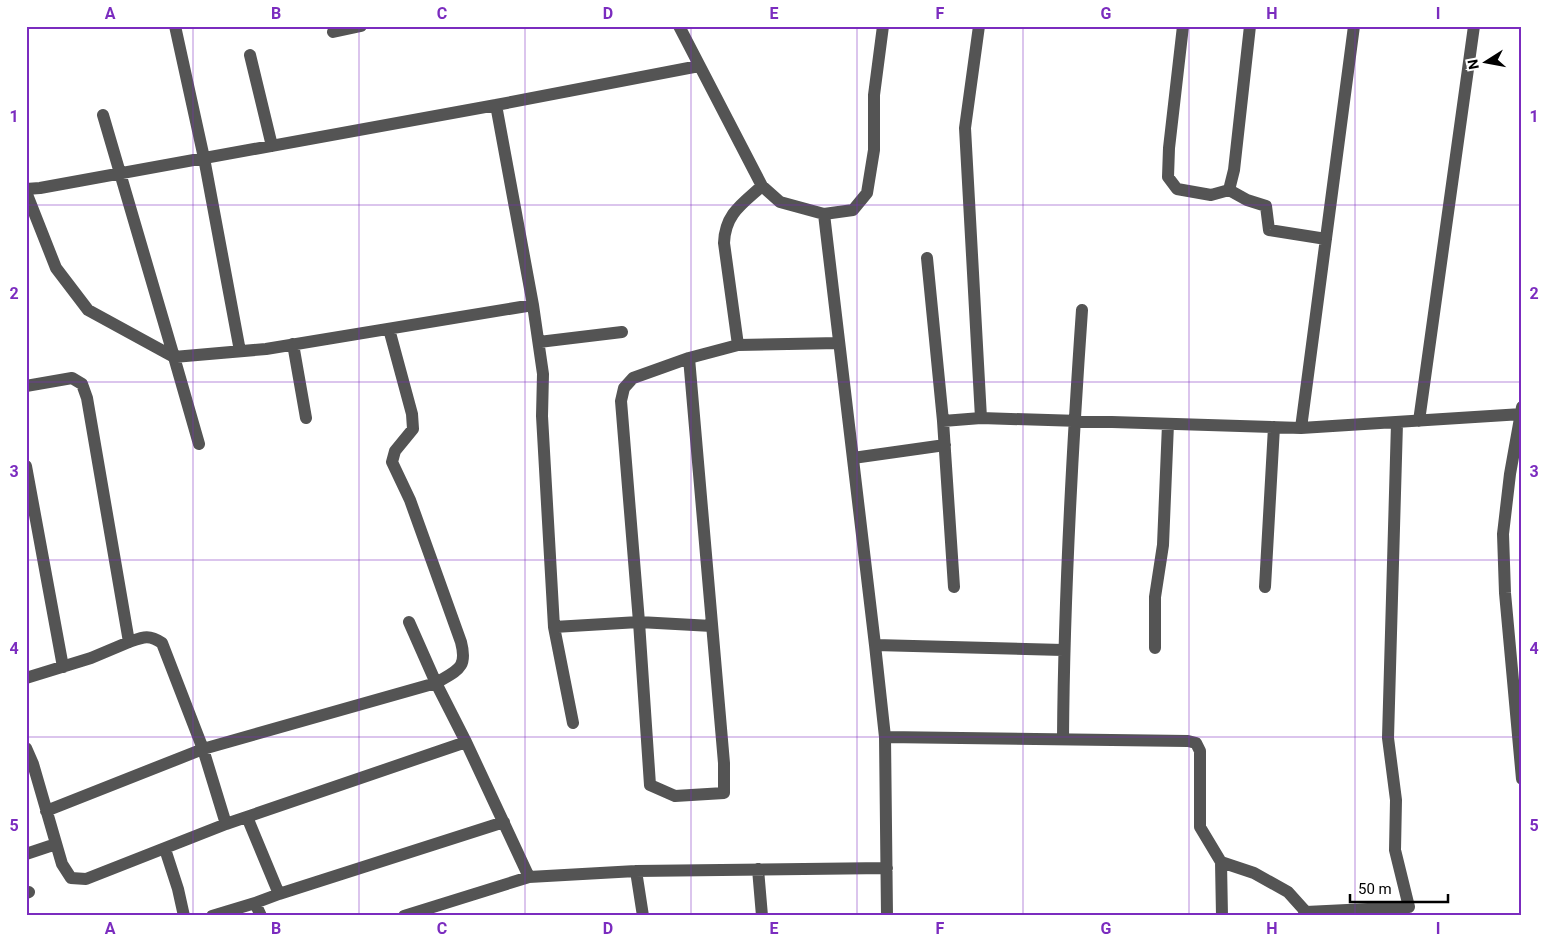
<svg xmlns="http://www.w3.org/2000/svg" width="1548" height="942" viewBox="0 0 1548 942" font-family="Roboto,sans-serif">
  <rect width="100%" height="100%" fill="#fff"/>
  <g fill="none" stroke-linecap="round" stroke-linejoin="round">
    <!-- minor -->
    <path stroke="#545454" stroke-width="12" d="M175,26L204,158L240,351
      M679,26L762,186L780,202L824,214L853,210L867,193L874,150V95L883,26
      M979,26L965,128L981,418
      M1183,26L1169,148L1168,177L1177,189L1211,195L1229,190L1234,170L1250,26
      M333,32L361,26
      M250,55L272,146
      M496,105L533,305L543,374L542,416L554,627L573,723
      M103,115L174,357
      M26,189L40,188L496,105L699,66
      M1229,190L1247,200L1266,206L1269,230L1326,239
      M26,192L56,268L88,310L174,357
      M824,214L875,645L885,737L887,916
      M927,258L943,421L954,587
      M539,342L622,332
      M293,344L306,418
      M738,345L839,343
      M689,358L633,378L624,388L621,401L639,622L650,785L675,796L724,793V763L689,358L738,345L724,243C725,214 742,204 762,186
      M26,386L72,378L82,384L87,398L129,642C143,637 149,634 162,643L203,749L226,824
      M1522,407L1510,474L1503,534L1505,593L1522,779
      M943,421L981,418L1301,428L1522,414
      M1419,421L1474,26
      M1301,428L1354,26
      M199,444L174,357L266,349L533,305
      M853,458L945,445
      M26,466L63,667
      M1265,587L1274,427
      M409,622L436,683L466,742L529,877
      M554,627L639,622L712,626
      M875,645L1063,650
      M1155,648V597L1163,545L1168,424
      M26,678L91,658L129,642
      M885,737L1188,741L1196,743L1200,751V827L1221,862L1222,916
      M1063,738C1064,596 1072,453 1082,310
      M26,748L33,764L62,864L71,878L86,879L226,824L466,742
      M46,811L203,749L436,683C457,670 468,669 461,642L410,500L392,462L395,451L413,429L412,414L389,329
      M247,817L279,894
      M165,849L178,889L184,916
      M26,854L56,844
      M1221,862L1254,873L1288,892L1306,912
      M758,869L762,916
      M636,871L643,916
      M26,893L29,892
      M255,903L261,916
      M212,916L255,903L279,894L504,822
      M404,916L529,877L636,871L887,868
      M1303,916L1306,912L1409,907L1395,850L1396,800L1388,738L1397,423"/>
  </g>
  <!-- grid -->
  <path fill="none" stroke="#7b2cbf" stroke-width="1" stroke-opacity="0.55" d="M193,26V916M359,26V916M525,26V916M691,26V916M857,26V916M1023,26V916M1189,26V916M1355,26V916M26,205H1522M26,382H1522M26,560H1522M26,737H1522"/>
  <!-- border -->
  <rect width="1548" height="942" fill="none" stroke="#ffffff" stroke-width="55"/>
  <!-- north arrow -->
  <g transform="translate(1486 62) rotate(259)" stroke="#ffffff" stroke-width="4" paint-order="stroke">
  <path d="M0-4L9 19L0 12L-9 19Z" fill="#000000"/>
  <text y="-8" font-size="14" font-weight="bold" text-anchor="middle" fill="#000000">N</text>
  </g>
  <!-- scale -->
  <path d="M1350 894v8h98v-8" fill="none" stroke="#000000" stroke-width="2.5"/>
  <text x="1358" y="894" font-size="15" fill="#000000" stroke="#ffffff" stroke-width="4" paint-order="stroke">50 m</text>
  <rect x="28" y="28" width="1492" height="886" fill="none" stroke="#7b2cbf" stroke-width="2"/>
  <g font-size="16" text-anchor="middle" font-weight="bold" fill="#7b2cbf">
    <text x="110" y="19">A</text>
    <text x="276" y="19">B</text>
    <text x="442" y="19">C</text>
    <text x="608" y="19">D</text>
    <text x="774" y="19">E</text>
    <text x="940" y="19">F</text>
    <text x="1106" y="19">G</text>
    <text x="1272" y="19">H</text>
    <text x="1438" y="19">I</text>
    <text x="14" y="122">1</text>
    <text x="1534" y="122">1</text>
    <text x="14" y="299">2</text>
    <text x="1534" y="299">2</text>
    <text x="14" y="477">3</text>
    <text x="1534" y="477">3</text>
    <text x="14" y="654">4</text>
    <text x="1534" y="654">4</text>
    <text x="14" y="831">5</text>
    <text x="1534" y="831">5</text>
    <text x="110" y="934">A</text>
    <text x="276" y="934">B</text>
    <text x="442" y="934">C</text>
    <text x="608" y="934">D</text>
    <text x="774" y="934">E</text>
    <text x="940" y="934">F</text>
    <text x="1106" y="934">G</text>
    <text x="1272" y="934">H</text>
    <text x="1438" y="934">I</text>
  </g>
</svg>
